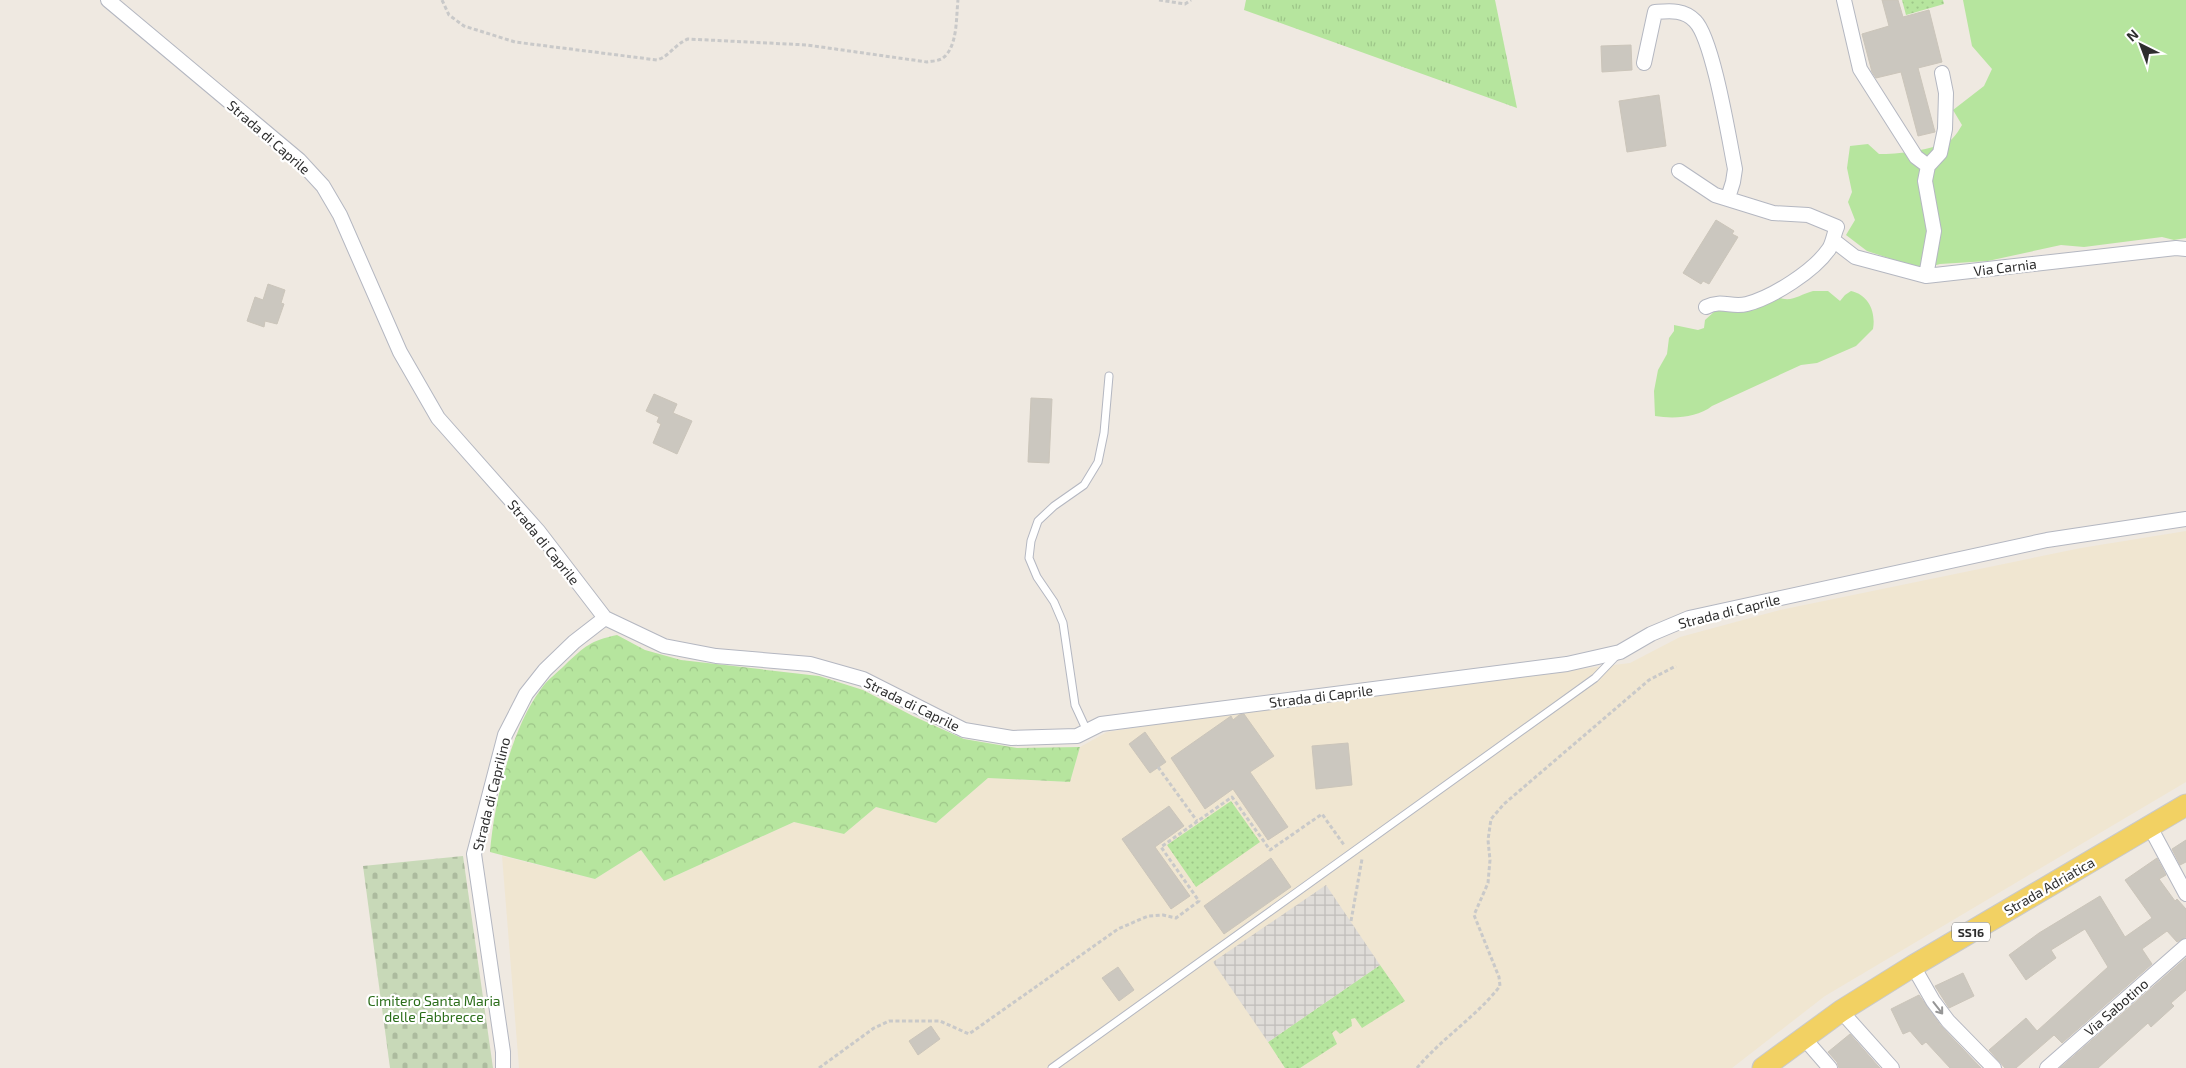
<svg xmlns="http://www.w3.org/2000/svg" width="2186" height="1068" viewBox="0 0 2186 1068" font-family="'Exo 2',sans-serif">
  <defs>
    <pattern id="grass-tufts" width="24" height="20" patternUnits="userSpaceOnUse" patternTransform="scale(1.25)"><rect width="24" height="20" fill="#b6e59e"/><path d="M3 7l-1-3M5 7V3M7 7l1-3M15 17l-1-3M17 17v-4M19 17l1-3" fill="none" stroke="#9dc588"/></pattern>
    <pattern id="forest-crowns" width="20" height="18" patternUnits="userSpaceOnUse" patternTransform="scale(1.25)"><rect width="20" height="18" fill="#b6e59e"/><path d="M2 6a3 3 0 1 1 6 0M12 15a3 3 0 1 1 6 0" fill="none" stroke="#9dc588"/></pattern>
    <pattern id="cemetery-stones" width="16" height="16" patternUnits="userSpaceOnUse" patternTransform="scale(1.25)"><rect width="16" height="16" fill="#c8d9b8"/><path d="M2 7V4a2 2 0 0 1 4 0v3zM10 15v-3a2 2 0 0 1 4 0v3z" fill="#acbb9e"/></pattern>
    <pattern id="garden-dots" width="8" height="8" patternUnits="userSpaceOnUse" patternTransform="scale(1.25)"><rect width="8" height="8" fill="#b6e59e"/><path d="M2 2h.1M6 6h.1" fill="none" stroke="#9dc588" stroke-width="1.8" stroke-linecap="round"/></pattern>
    <pattern id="plaza-grid" width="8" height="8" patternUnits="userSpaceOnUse" patternTransform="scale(1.25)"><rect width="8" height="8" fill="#dfdcd8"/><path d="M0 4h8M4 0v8" fill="none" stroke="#c0bdba"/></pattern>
  </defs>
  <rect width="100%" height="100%" fill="#efe9e1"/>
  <!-- education -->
  <path fill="#f0e6d1" d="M2186,531V782L1825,996L1732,1068H519L502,856L595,879L641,850L664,881L794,822L844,834L876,807L936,823L988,778L1070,782L1080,747L1107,732L1248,710L1630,663L1680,637L1780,610L2081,548Z"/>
  <!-- grass -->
  <path fill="url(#grass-tufts)" d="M1246,0H1495L1517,108L1244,10Z"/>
  <!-- forest -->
  <path fill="url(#forest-crowns)" d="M617,635L645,650L681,660L819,676L863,690L913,716L964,739L1017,748L1080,747L1070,782L988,778L936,823L876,807L844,834L794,822L664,881L641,850L595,879L490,852C494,803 511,729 541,689C547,680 557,673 565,665C585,646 590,641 617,635Z"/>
  <!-- cemetery -->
  <path fill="url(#cemetery-stones)" d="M463,856L493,1068H390L363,866Z"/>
  <!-- park -->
  <path fill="#b6e59e" d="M1963,0H2186V238L2174,240L2162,237L2084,247L2061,245L1988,261L1940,264L1922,269L1867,251L1846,235L1855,220L1848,202L1852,192L1847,168L1850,146L1868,144L1879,154C1894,155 1941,149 1952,139C1956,135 1959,130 1962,125L1953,110L1984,86L1992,69L1972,46Z
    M1813,291H1828L1840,301L1845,295L1851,291C1869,295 1876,312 1873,329L1856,346L1817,363L1801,365L1712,406C1697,418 1673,419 1655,416L1654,391L1658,370L1667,354L1669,338L1674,331V325L1698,330L1704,328L1705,320L1715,311H1740L1775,296C1791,304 1798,295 1813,291Z"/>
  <!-- garden -->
  <path fill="url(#garden-dots)" d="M1902,0H1943L1944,4L1906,15Z
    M1231,801L1260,842L1196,887L1167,845Z
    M1380,965L1405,1001L1362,1028L1355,1018L1351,1019L1352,1026L1340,1034L1336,1030L1332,1033L1337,1044L1300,1068H1285L1268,1042Z"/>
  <!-- plaza -->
  <path fill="url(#plaza-grid)" d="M1326,885L1380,965L1268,1042L1213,962Z"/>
  <!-- building -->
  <path fill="#cbc7bf" stroke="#cbc5ba" d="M1882,0H1898L1903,17L1929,10L1942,62L1918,68L1935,132L1918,136L1901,72L1876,78L1872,72L1862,34L1889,26Z
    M1631,45L1632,70L1602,72L1601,46Z
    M1659,95L1666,146L1627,152L1619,101Z
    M1716,220L1734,231L1732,234L1738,237L1709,284L1703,281L1701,284L1683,273Z
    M268,284L285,290L281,303L284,304L277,324L265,321L264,327L247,321L255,297L263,300Z
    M654,394L677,404L673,413L692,421L677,454L653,443L661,424L657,422L659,417L646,411Z
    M1031,398L1052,399L1049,463L1028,462Z
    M1244,714L1274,756L1250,772L1288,827L1268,840L1233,789L1205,809L1171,758L1231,716L1233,720L1239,715Z
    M1145,732L1166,762L1150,773L1129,744Z
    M1348,743L1352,785L1316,789L1312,746Z
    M1169,806L1184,826L1155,847L1190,896L1171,909L1122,839Z
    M2186,840V862L2180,865L2172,849Z
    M1271,858L1291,887L1224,934L1204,906Z
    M2157,858L2166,875L2159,879L2175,901L2177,899L2186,909V937L2177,942L2167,931L2142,949L2152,964L2062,1043L2054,1035L2016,1068H2005L1989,1050L2026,1018L2037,1031L2108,967L2085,929L2051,950L2056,958L2026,980L2009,955L2039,933L2100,896L2125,937L2152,918L2125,880Z
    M2186,958V990L2171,1003L2174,1006L2151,1027L2148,1023L2098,1068H2060Z
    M1118,967L1134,990L1119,1001L1102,978Z
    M1963,973L1974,996L1949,1008L1935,986Z
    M1919,995L1941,1026L1981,1068H1950L1926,1042L1922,1045L1910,1031L1903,1034L1891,1009Z
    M931,1026L940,1039L918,1055L909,1041Z
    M1850,1034L1878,1066L1880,1068H1839L1837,1062L1828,1052Z"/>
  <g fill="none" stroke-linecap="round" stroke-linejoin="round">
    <defs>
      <path id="lane" d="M1087,731L1075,705L1063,623L1054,602L1037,577L1029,558L1031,541L1038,521L1054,506L1084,485L1098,462L1104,433L1109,376
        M1052,1068L1595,678L1618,654"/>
      <path id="street" d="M108,0L299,160L323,186L340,215L400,352L438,418L539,532L605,618L664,646L716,656L810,664L863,679L964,730L1012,738L1077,736L1101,724L1567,664L1620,652L1651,634L1689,618L2047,540L2186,519
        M1844,0L1860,69L1916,157L1928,166
        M1644,63L1655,12C1669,11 1684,9 1695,21C1713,39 1729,139 1735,169L1733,182L1728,198
        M1679,171L1715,195L1773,213L1808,215L1837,227C1834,233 1833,243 1829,249C1814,271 1773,297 1747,304C1731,308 1722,299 1706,307
        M1833,240L1855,257L1926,276L2176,248L2186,249
        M1926,276L1934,231L1925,181L1928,166L1940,153L1945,129L1946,93L1942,73
        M2150,827L2186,894
        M1913,966L1933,1001L1948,1021L1994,1068
        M1841,1011L1892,1068
        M1803,1037L1830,1068
        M503,1068V1052L474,854L505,735L526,694L545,670L574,642L605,618
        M2047,1068L2186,946"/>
      <path id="primary" d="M1763,1068L1841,1011L1913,966L2186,805"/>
    </defs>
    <!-- lane casing -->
    <use href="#lane" stroke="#b4b7c1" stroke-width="9"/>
    <!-- street casing -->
    <use href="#street" stroke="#b4b7c1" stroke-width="16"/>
    <!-- primary casing -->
    <use href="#primary" stroke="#c9c9c9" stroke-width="23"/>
    <!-- path -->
    <path stroke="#c9c9c9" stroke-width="3" stroke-dasharray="4 2.5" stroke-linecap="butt" d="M442,0L449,15L464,26L515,42L657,60C670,56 675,44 688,39L807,45L927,62C932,61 939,61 943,58C958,46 956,17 958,0
      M1159,0L1185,4L1191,0
      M1158,767L1197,821
      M1351,921L1362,859
      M819,1068L874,1028L889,1021H940L969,1034L1118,929L1148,916L1163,915L1176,918L1199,901L1161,847L1232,797L1270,850L1322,814L1344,845
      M1417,1068C1442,1038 1476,1017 1500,986L1499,977L1474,915L1488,883L1490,860L1488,840L1491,819L1504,804L1649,680L1676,666"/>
    <!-- lane -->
    <use href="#lane" stroke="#fff" stroke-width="7"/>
    <!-- street -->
    <use href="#street" stroke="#fff" stroke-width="14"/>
    <!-- primary -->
    <use href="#primary" stroke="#f2d163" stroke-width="21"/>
  </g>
  <!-- one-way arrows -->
  <defs><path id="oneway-shaft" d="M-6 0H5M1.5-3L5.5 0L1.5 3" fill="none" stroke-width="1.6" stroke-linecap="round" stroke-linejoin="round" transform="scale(1.25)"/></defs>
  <use stroke="#969696" href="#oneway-shaft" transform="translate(1938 1008) rotate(52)"/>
  <g text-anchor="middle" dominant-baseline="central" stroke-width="4.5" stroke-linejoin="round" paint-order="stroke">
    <!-- shield labels -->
    <rect fill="#fff" stroke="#6d6d6d" stroke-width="1" x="1952" y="922.5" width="38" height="19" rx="4"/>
    <g font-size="12" font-weight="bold" fill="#2e2e2e">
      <text x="1971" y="932">SS16</text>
    </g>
    <!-- street labels -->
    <g font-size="14" fill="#2e2e2e" stroke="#fff">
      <text transform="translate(269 137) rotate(41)">Strada di Caprile</text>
      <text transform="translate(2005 267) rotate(-7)">Via Carnia</text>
      <text transform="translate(544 542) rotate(51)">Strada di Caprile</text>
      <text transform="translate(1729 611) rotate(-14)">Strada di Caprile</text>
      <text transform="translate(1321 696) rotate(-7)">Strada di Caprile</text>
      <text transform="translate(912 704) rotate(26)">Strada di Caprile</text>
      <text transform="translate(491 794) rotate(-76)">Strada di Caprilino</text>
      <text transform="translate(2049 886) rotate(-30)">Strada Adriatica</text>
      <text transform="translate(2116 1007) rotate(-41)">Via Sabotino</text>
    </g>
    <!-- park labels -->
    <g font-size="14" fill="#2c6e1b" stroke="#fff">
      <text x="434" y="1000">Cimitero Santa Maria<tspan x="434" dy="16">delle Fabbrecce</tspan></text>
    </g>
  </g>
  <!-- north arrow -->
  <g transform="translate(2141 45) rotate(318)" stroke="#ffffff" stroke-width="4" paint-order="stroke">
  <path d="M0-4L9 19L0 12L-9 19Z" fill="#2e2e2e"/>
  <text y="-8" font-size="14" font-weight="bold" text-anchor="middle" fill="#2e2e2e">N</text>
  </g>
</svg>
